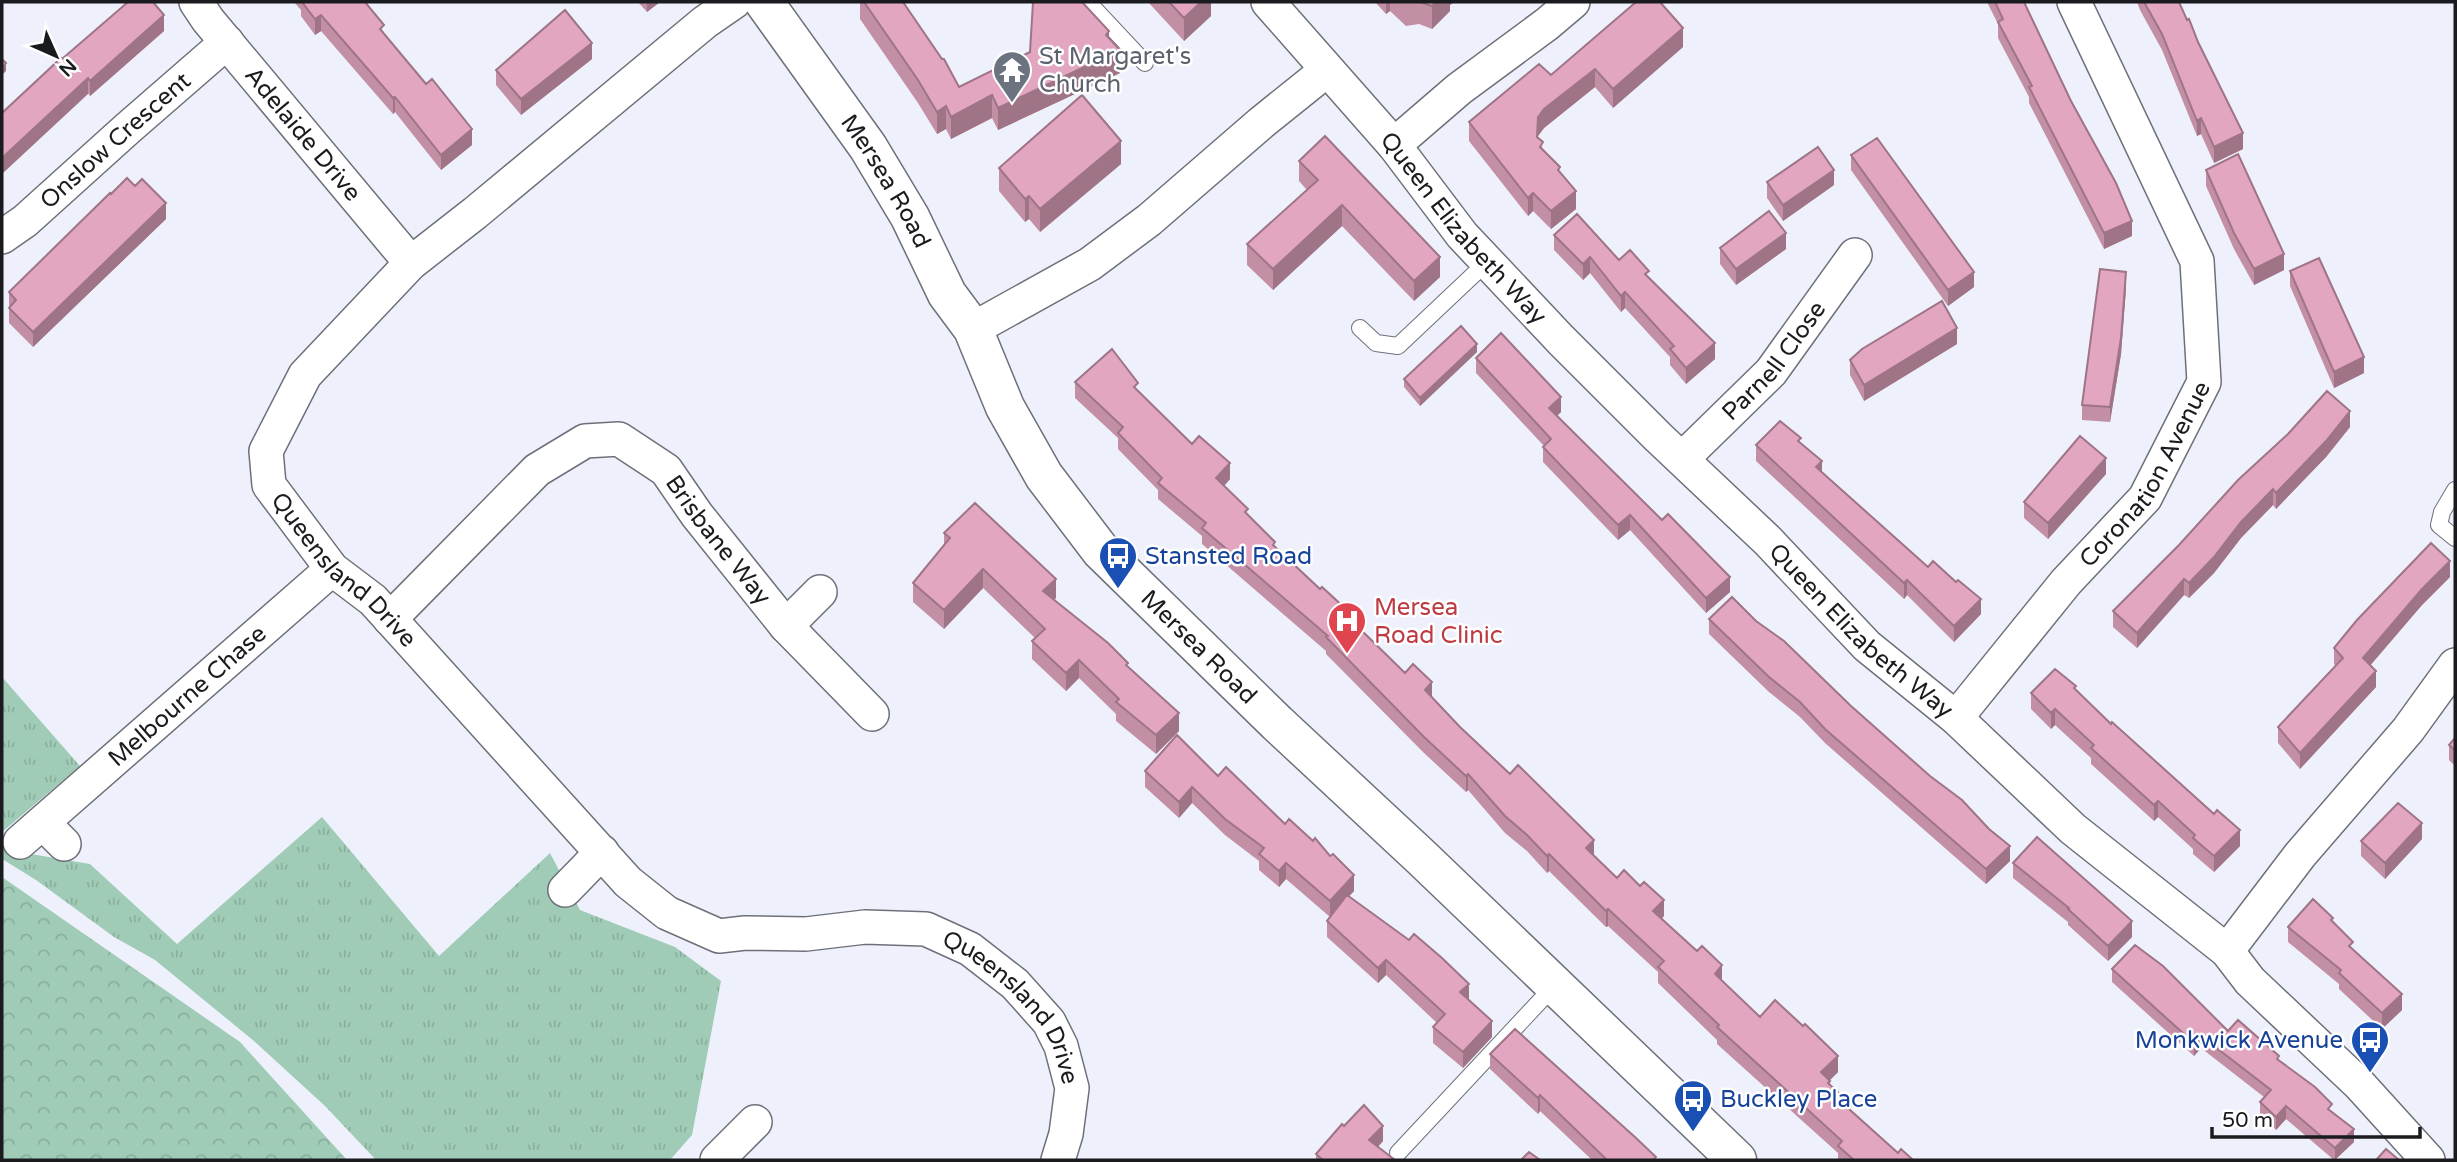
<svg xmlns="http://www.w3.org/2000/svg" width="2457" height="1162" viewBox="0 0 2457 1162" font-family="'Varela Round',sans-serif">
  <defs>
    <pattern id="grass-tufts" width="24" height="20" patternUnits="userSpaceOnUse" patternTransform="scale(1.75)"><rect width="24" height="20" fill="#a0ccb7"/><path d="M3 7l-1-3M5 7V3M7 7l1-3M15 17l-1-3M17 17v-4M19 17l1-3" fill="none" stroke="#89af9d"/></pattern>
    <pattern id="forest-crowns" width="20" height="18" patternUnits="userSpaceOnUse" patternTransform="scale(1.75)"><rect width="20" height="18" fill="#a0ccb7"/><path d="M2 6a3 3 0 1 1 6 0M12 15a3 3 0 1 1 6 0" fill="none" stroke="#89af9d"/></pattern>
  </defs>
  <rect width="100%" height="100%" fill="#eef1fb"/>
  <!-- grass -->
  <path fill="url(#grass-tufts)" d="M2,677L80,766L2,832Z
    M322,817L439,956L550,853L580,910L675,947L721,981L692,1135L670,1160H376L325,1106L254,1041L155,960L114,937L36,880L2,859V845L7,850L90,864L177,944Z"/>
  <!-- forest -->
  <path fill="url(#forest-crowns)" d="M2,877L240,1042L347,1160H2Z"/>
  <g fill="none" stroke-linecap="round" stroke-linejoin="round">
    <defs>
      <path id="service" d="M1088,2L1145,63
        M1360,328L1376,343L1398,346L1487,262
        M2455,490L2442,512L2439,525L2455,538
        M1398,1153L1555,985"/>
      <g id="minor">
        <path id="s1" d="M196,2L208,20L411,263"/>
        <path id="s2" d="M734,2L705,22L475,213L411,263L305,375L266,451L269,485L332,569L373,600L628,882L667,913L719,936L745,933L806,934L865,927L926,929L970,949L1015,984L1049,1022L1061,1046L1072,1088L1066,1134L1058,1160"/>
        <path id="s3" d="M1268,2L1394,145L1462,235L1561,340L1658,437L1768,541L1867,646L1956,718L2073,829L2227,951L2250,981L2359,1084L2428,1160"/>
        <path d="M1394,145L1459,89L1547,24L1573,2"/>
        <path id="s4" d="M2,237L25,221L127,129L227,42"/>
        <path d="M973,329L1090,264L1149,220L1261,123L1327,70"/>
        <path id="s5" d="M1682,459L1771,372L1855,255"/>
        <path id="s6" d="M390,619L537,470L585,441L619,439L666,470L697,515L786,626L872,714"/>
        <path d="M786,626L820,592"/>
        <path id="s7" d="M1956,718L2066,582L2145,498L2204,382L2197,261L2074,2"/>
        <path d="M43,823L64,844"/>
        <path id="s8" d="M20,842L332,569"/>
        <path d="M565,890L602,852"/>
        <path d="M2227,951L2300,855L2408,730L2455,665"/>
        <path d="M717,1160L755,1122"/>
      </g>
      <g id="secondary">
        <path id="s9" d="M764,2L868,147L910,217L947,294L973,329L1005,407L1044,476L1101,551L1277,723L1421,857L1737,1160"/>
      </g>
    </defs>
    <!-- service casing -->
    <use href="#service" stroke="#6e7079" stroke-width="18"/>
    <!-- minor casing -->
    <use href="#minor" stroke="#6e7079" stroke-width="36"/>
    <!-- secondary casing -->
    <use href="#secondary" stroke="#6e7079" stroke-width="41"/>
    <!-- service -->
    <use href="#service" stroke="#fff" stroke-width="16"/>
    <!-- minor -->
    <use href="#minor" stroke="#fff" stroke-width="33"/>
    <!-- secondary -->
    <use href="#secondary" stroke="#fff" stroke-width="38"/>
  </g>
  <!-- wall -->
  <path fill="#c28fa5" d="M294,2H365L384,33L472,145L441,170L395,112L393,114L321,31L315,35L301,16V10Z
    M638,2H660L647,12Z
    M860,2H903L959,87L1109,38L1120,73L998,130L992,118L951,139L946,129L937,134L918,103L860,19Z
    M1148,2H1211V16L1184,41Z
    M1375,2H1454L1450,5V11L1432,29L1419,24L1406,26L1390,11L1386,14Z
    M1987,2H2024L2132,236L2104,249L2029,103V97L1998,38V24Z
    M2137,2H2179L2198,42L2243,149L2214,163L2201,134L2197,136L2162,50L2140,10Z
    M164,31L90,96L62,59Z
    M1683,47L1613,108L1595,87L1544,128L1538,136L1543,150L1560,173L1576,209L1551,229L1533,211L1528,216L1469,141V122L1551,75Z
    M592,59L521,115L496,85V70Z
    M1851,155L1974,287L1948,306L1851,170Z
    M1299,161L1440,277L1414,301L1342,226L1273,290L1247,265V244L1307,190L1299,181Z
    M1121,164L1040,232L1029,219L1025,222L999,191V168Z
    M2206,170L2284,270L2254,285L2234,249L2206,186Z
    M1767,182L1834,185L1783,221L1767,198Z
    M166,219L33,347L9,323V292Z
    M1554,235L1619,260L1649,277L1715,359L1686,384L1670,365V357L1625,308L1621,312L1590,273L1583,280L1554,250Z
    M1720,248L1786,249L1736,285L1720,264Z
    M2290,271L2364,373L2334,388L2290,286Z
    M2126,288L2121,354L2110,422L2082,420V405Z
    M1957,344L1864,401L1850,375V360Z
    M1477,352L1420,406L1404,387V379Z
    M1476,358L1561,412L1557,416L1730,592L1706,613L1630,530L1618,540L1543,462V447L1544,446L1476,373Z
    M1075,382L1138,392L1230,479L1224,486L1275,547L1405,673L1432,698L1460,727L1594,856L1617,878L1664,916L1662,918L1722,981L1760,1017L1838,1072L1830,1080V1085L1852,1112L1898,1153L1913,1160H1838V1153L1717,1044V1040L1658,983V972L1608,926L1606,927L1549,871L1547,873L1527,851L1505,833L1468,790L1466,792L1424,753L1326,654V651L1202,544V536L1158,499V490L1118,449V438L1075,398Z
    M2350,427L2326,457L2276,509L2273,505L2241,538L2214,573L2189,598L2184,595L2137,648L2113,627V611L2179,545Z
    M1801,443L1822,472L1981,614L1954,642L1907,595L1904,599L1756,461V445Z
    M2106,474L2048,539L2024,518V502Z
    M944,533L1056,598L1053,600L1128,668L1179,731L1156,754L1116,721V714L1079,678L1066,691L1032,659V641L1035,638L983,588L944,629L913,602V583L944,546Z
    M2450,577L2422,605L2370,665L2376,687L2300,769L2278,743V727L2336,666L2334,664V648Z
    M1709,619L1756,621L1989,829L2010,861L1986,884L1825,743L1800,717L1769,692L1709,634Z
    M2076,690L2240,846L2214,872L2193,854V849L2158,817L2154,821L2091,764V758L2055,725L2051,729L2031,709V693Z
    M2455,738V766L2449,760V745Z
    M1145,771L1218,776L1354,891L1349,896L1468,1000L1492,1037L1463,1068L1433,1043V1027L1437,1023L1386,975L1378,983L1327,937V921L1330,917L1286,879L1279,887L1259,870V861L1225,835L1192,803L1179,818L1145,787Z
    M2422,839L2385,879L2361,856V841Z
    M2013,863L2132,937L2108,961L2068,925V922L2013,878Z
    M2333,922L2353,949L2402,1010L2382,1029L2339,989V984L2288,942V927Z
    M2112,969L2228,1031L2279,1061L2332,1113L2354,1142L2334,1160L2286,1119L2276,1130L2260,1114V1102L2264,1097L2201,1048L2194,1056L2112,982Z
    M1490,1054L1656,1160H1592L1540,1111L1538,1114L1490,1069Z
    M1344,1126L1383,1141L1378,1147L1395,1160H1316V1154Z"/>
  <!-- shaded-wall -->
  <path fill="#9e7486" d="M647,2H660L647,12Z
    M1201,2H1211V16L1184,41V18Z
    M1386,2H1390V11L1386,14Z
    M1436,2H1454L1450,5V11L1432,29V6Z
    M164,15V31L90,96V81Z
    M321,15V31L315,35V19Z
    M1683,28V47L1613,108V89Z
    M1109,31V54L1120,50V73L998,130V108L1106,35Z
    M592,43V59L521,115V99Z
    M6,63V71L2,75V67Z
    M1595,69V87L1544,128L1538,136L1537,156L1538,117L1544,109Z
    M88,78V94L2,174V158Z
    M992,95V118L951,139V117Z
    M395,97V112L393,114V98Z
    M946,106V129L937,134V112Z
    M2201,118V134L2197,136V121Z
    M472,129V145L441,170V155Z
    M2243,133V149L2214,163V147Z
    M1121,141V164L1040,232V209Z
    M1834,170V185L1783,221V205Z
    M1576,191V209L1551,229V211Z
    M1533,193V211L1528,216V198Z
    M1029,196V219L1025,222V199Z
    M166,203V219L33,347V332Z
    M1342,205V226L1273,290V269Z
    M2132,221V236L2104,249V233Z
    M1786,233V249L1736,285V269Z
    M2284,254V270L2254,285V269Z
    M1440,257V277L1414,301V281Z
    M1590,257V273L1583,280V264Z
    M1974,272V287L1948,306V290Z
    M2126,272V288L2121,354L2110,422V407Z
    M1625,292V308L1621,312V296Z
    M1957,328V344L1864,401V385Z
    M1715,343V359L1686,384V368Z
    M1477,344V352L1420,406V398Z
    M2364,357V373L2334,388V372Z
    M1561,397V412L1549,423V408Z
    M2350,411V427L2326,457L2276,509V493Z
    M2106,458V474L2048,539V523Z
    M1822,461V476L1816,467Z
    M1230,463V479L1216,495V478Z
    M2273,489V505L2241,538L2214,573L2189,598V583L2241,522Z
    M1630,515V530L1618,540V525Z
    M2450,561V577L2422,605L2363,674V658L2422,589Z
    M983,569V588L944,629V610Z
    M1730,577V592L1706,613V598Z
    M1056,579V598L1043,610V591Z
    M2184,579V595L2137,648V633Z
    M1907,580V595L1904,599V583Z
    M1981,599V614L1954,642V626Z
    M1079,660V678L1066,691V673Z
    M2376,671V687L2300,769V753Z
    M1432,682V699L1425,690Z
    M2055,709V725L2051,729V713Z
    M1179,713V731L1156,754V735Z
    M1468,774V790L1466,792V776Z
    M1192,787V803L1179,818V802Z
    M2158,801V817L2154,821V805Z
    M2422,823V839L2385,879V863Z
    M2240,830V846L2214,872V856Z
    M1594,840V856L1586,848Z
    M2010,846V861L1986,884V869Z
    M1549,854V871L1547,873V856Z
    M1286,863V879L1279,887V871Z
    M1354,875V891L1330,917V901Z
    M1664,900V916L1653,927V911Z
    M1608,909V926L1606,927V911Z
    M2132,921V937L2108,961V946Z
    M1386,960V975L1378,983V968Z
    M1722,965V982L1715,974Z
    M1469,984V1000L1460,992Z
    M2402,994V1010L2382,1029V1013Z
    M1492,1021V1037L1463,1068V1052Z
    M2201,1036V1048L2194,1056V1043Z
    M1838,1056V1072L1821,1089V1072Z
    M1540,1095V1111L1538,1114V1098Z
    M2286,1106V1119L2276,1130V1117Z
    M1383,1126V1141L1369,1156V1140Z
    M2354,1129V1142L2335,1160V1148Z"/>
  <!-- building -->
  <path fill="#e2a6c0" stroke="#9e7486" stroke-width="2" d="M128,2H153L164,15L90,81L88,78L2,158V113L61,58L62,59Z
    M302,2H365L384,25L380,29L426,84L432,79L472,129L441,155L395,97L393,98L321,15L315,19Z
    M864,2H903L942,59H944L959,87L1030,52L1033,2H1082L1109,31L1106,35L1120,50L998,108L992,95L951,117L946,106L937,112L918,80Z
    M1169,2H1201L1184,18Z
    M1420,2H1436L1432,6Z
    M1636,2H1660L1683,28L1613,89L1595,69L1544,109L1538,117L1537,137L1543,142L1540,147L1560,167L1558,170L1576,191L1551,211L1533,193L1528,198L1469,122L1539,64L1551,75Z
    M1995,2H2024L2071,101L2116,183L2132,221L2104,233L2029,87L2032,86L1998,22L2003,19Z
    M2144,2H2179L2187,20L2189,19L2198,42L2243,133L2214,147L2201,118L2197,121L2162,34Z
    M565,10L592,43L521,99L496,70Z
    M2,59L6,63L2,67Z
    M1082,95L1121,141L1040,209L1029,196L1025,199L999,168Z
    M1325,136L1440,257L1414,281L1342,205L1273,269L1247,244L1318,180L1299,161Z
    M1877,138L1974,272L1948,290L1851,155Z
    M1818,147L1834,170L1783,205L1767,182Z
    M2238,154L2284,254L2254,269L2234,233L2206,170Z
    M127,178L135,186L142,179L166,203L33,332L9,308L16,300L9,292L110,193L111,194Z
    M1769,211L1786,233L1736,269L1720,248Z
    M1577,214L1619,260L1630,250L1649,271L1645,274L1715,343L1686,368L1670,349L1674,346L1625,292L1621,296L1590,257L1583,264L1554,235Z
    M2319,258L2364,357L2334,372L2290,271Z
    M2100,269L2126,272L2121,338L2110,407L2082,405Z
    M1942,301L1957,328L1864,385L1850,360L1862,349Z
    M1461,326L1477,344L1420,398L1404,379Z
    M1501,333L1561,397L1549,408L1662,520L1668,514L1730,577L1706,598L1630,515L1618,525L1543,447L1551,439L1476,358Z
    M1112,349L1138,383L1134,387L1192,444L1199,436L1230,463L1216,478L1248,509L1245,512L1275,542L1273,545L1320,589L1322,587L1361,623L1357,626L1405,673L1413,664L1432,682L1425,690L1460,727L1510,774L1518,765L1594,840L1586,848L1617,878L1624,870L1640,886L1644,882L1664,900L1653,911L1697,951L1702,946L1722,965L1715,974L1760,1017L1775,1000L1803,1026L1805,1024L1838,1056L1821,1072L1830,1081L1828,1083L1852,1105L1849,1109L1898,1153L1901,1149L1913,1160H1854L1838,1146L1842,1141L1717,1027L1719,1025L1658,967L1664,961L1608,909L1606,911L1549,854L1547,856L1527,835L1505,816L1468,774L1466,776L1424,737L1326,637L1328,636L1202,528L1206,523L1158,483L1162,478L1118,433L1123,427L1075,382Z
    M2327,391L2350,411L2326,441L2276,493L2273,489L2241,522L2214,557L2189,583L2184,579L2137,633L2113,611L2179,545L2238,480L2288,434Z
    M1780,421L1801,438L1798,441L1822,461L1816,467L1928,567L1933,561L1956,582L1958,580L1981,599L1954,626L1907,580L1904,583L1756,445Z
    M2080,436L2106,458L2048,523L2024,502Z
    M975,503L1056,579L1043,591L1108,643L1128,663L1126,665L1179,713L1156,735L1116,702L1119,699L1079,660L1066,673L1032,641L1045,629L983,569L944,610L913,583L950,538L944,533Z
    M2431,543L2450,561L2422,589L2363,658L2376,671L2300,753L2278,727L2343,658L2334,648L2357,620Z
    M1732,597L1756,621L1784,641L1851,706L1930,776L1962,800L1989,829L2010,846L1986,869L1825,729L1800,702L1769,677L1709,619Z
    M2055,669L2076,686L2074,688L2111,724L2112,722L2214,814L2217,810L2240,830L2214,856L2193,838L2195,835L2158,801L2154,805L2091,748L2094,745L2055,709L2051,713L2031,693Z
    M1177,735L1218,776L1226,767L1285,824L1289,819L1313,841L1315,838L1330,856L1333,854L1354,875L1330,901L1286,863L1279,871L1259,854L1264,848L1225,819L1192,787L1179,802L1145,771Z
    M2455,738V750L2449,745Z
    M2398,803L2422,823L2385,863L2361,841Z
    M2037,837L2132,921L2108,946L2068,909L2069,908L2013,863Z
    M1347,895L1409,940L1414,934L1442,958L1469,984L1460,992L1492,1021L1463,1052L1433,1027L1445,1014L1386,960L1378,968L1327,921Z
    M2313,899L2333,918L2331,920L2353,942L2349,946L2402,994L2382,1013L2339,973L2341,970L2288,927Z
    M2135,945L2163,966L2228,1031L2238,1020L2279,1056L2277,1059L2315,1087L2332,1104L2328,1109L2354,1129L2335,1148L2286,1106L2276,1117L2260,1102L2271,1090L2201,1036L2194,1043L2112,969Z
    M1515,1029L1636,1138L1656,1157L1653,1160H1607L1540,1095L1538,1098L1490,1054Z
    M1364,1105L1383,1126L1369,1140L1395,1160H1323L1316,1154L1342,1124L1344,1126Z
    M2386,1149L2399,1160H2376Z
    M1529,1152L1540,1160H1521Z"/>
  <!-- icons -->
  <defs>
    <symbol id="temple-pin" viewBox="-11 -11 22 30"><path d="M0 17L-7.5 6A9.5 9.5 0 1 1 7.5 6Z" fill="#6b7280" stroke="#fff"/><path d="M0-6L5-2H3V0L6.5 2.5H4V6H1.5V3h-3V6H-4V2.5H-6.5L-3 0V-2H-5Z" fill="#fff"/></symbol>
    <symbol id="bus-pin" viewBox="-11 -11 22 30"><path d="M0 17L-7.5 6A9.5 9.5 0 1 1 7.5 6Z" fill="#1a4fb4" stroke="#fff"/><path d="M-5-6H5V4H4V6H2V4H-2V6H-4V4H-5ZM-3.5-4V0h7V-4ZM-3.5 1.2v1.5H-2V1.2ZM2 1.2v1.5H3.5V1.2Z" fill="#fff"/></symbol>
    <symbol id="hospital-pin" viewBox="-11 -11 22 30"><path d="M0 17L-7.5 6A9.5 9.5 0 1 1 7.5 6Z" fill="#e0444e" stroke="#fff"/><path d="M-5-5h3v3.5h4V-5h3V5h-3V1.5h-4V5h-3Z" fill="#fff"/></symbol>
  </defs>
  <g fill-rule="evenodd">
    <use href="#temple-pin" x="990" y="48" width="44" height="60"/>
    <use href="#bus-pin" x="1096" y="534" width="44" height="60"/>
    <use href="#hospital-pin" x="1325" y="599" width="44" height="60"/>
    <use href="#bus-pin" x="2348" y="1018" width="44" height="60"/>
    <use href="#bus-pin" x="1671" y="1077" width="44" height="60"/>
  </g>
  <g text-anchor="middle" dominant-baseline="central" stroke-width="5" stroke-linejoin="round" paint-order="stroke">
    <!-- worship labels -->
    <g font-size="24" fill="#5b616d" stroke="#fff" text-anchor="start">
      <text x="1039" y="56">St Margaret's<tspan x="1039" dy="28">Church</tspan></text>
    </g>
    <!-- street labels -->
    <g font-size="24" fill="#1a1b1e" stroke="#fff">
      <text stroke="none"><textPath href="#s1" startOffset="170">Adelaide Drive</textPath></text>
      <text stroke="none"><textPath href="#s4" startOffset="149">Onslow Crescent</textPath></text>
      <text stroke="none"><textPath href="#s9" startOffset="217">Mersea Road</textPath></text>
      <text stroke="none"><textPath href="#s3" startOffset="299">Queen Elizabeth Way</textPath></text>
      <text stroke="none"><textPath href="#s5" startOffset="135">Parnell Close</textPath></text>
      <text stroke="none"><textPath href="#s7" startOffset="310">Coronation Avenue</textPath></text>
      <text stroke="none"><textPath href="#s6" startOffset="443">Brisbane Way</textPath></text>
      <text stroke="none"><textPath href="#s2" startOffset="803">Queensland Drive</textPath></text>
      <text stroke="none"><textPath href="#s3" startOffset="866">Queen Elizabeth Way</textPath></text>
      <text stroke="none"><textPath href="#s9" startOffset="784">Mersea Road</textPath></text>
      <text stroke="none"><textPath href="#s8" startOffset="222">Melbourne Chase</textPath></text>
      <text stroke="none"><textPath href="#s2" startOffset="1661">Queensland Drive</textPath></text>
    </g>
    <!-- transit labels -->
    <g font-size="24" fill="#164399" stroke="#fff" text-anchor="start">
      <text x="1145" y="556">Stansted Road</text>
      <text x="2343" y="1040" text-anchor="end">Monkwick Avenue</text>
      <text x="1720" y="1099">Buckley Place</text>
    </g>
    <!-- health labels -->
    <g font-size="24" fill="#be3a42" stroke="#fff" text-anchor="start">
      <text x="1374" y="607">Mersea<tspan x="1374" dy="28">Road Clinic</tspan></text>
    </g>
  </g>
  <!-- border -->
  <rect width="2457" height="1162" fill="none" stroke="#1a1b1e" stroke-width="7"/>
  <!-- north arrow -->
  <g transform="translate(56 56) rotate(135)" stroke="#ffffff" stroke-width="5" paint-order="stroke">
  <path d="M0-5L12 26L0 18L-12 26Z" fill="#1a1b1e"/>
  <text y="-10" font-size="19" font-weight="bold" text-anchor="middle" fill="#1a1b1e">N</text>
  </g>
  <!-- scale -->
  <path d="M2212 1127v10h208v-10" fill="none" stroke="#1a1b1e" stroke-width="3.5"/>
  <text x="2222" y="1127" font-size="21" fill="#1a1b1e" stroke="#ffffff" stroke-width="5" paint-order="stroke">50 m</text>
</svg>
